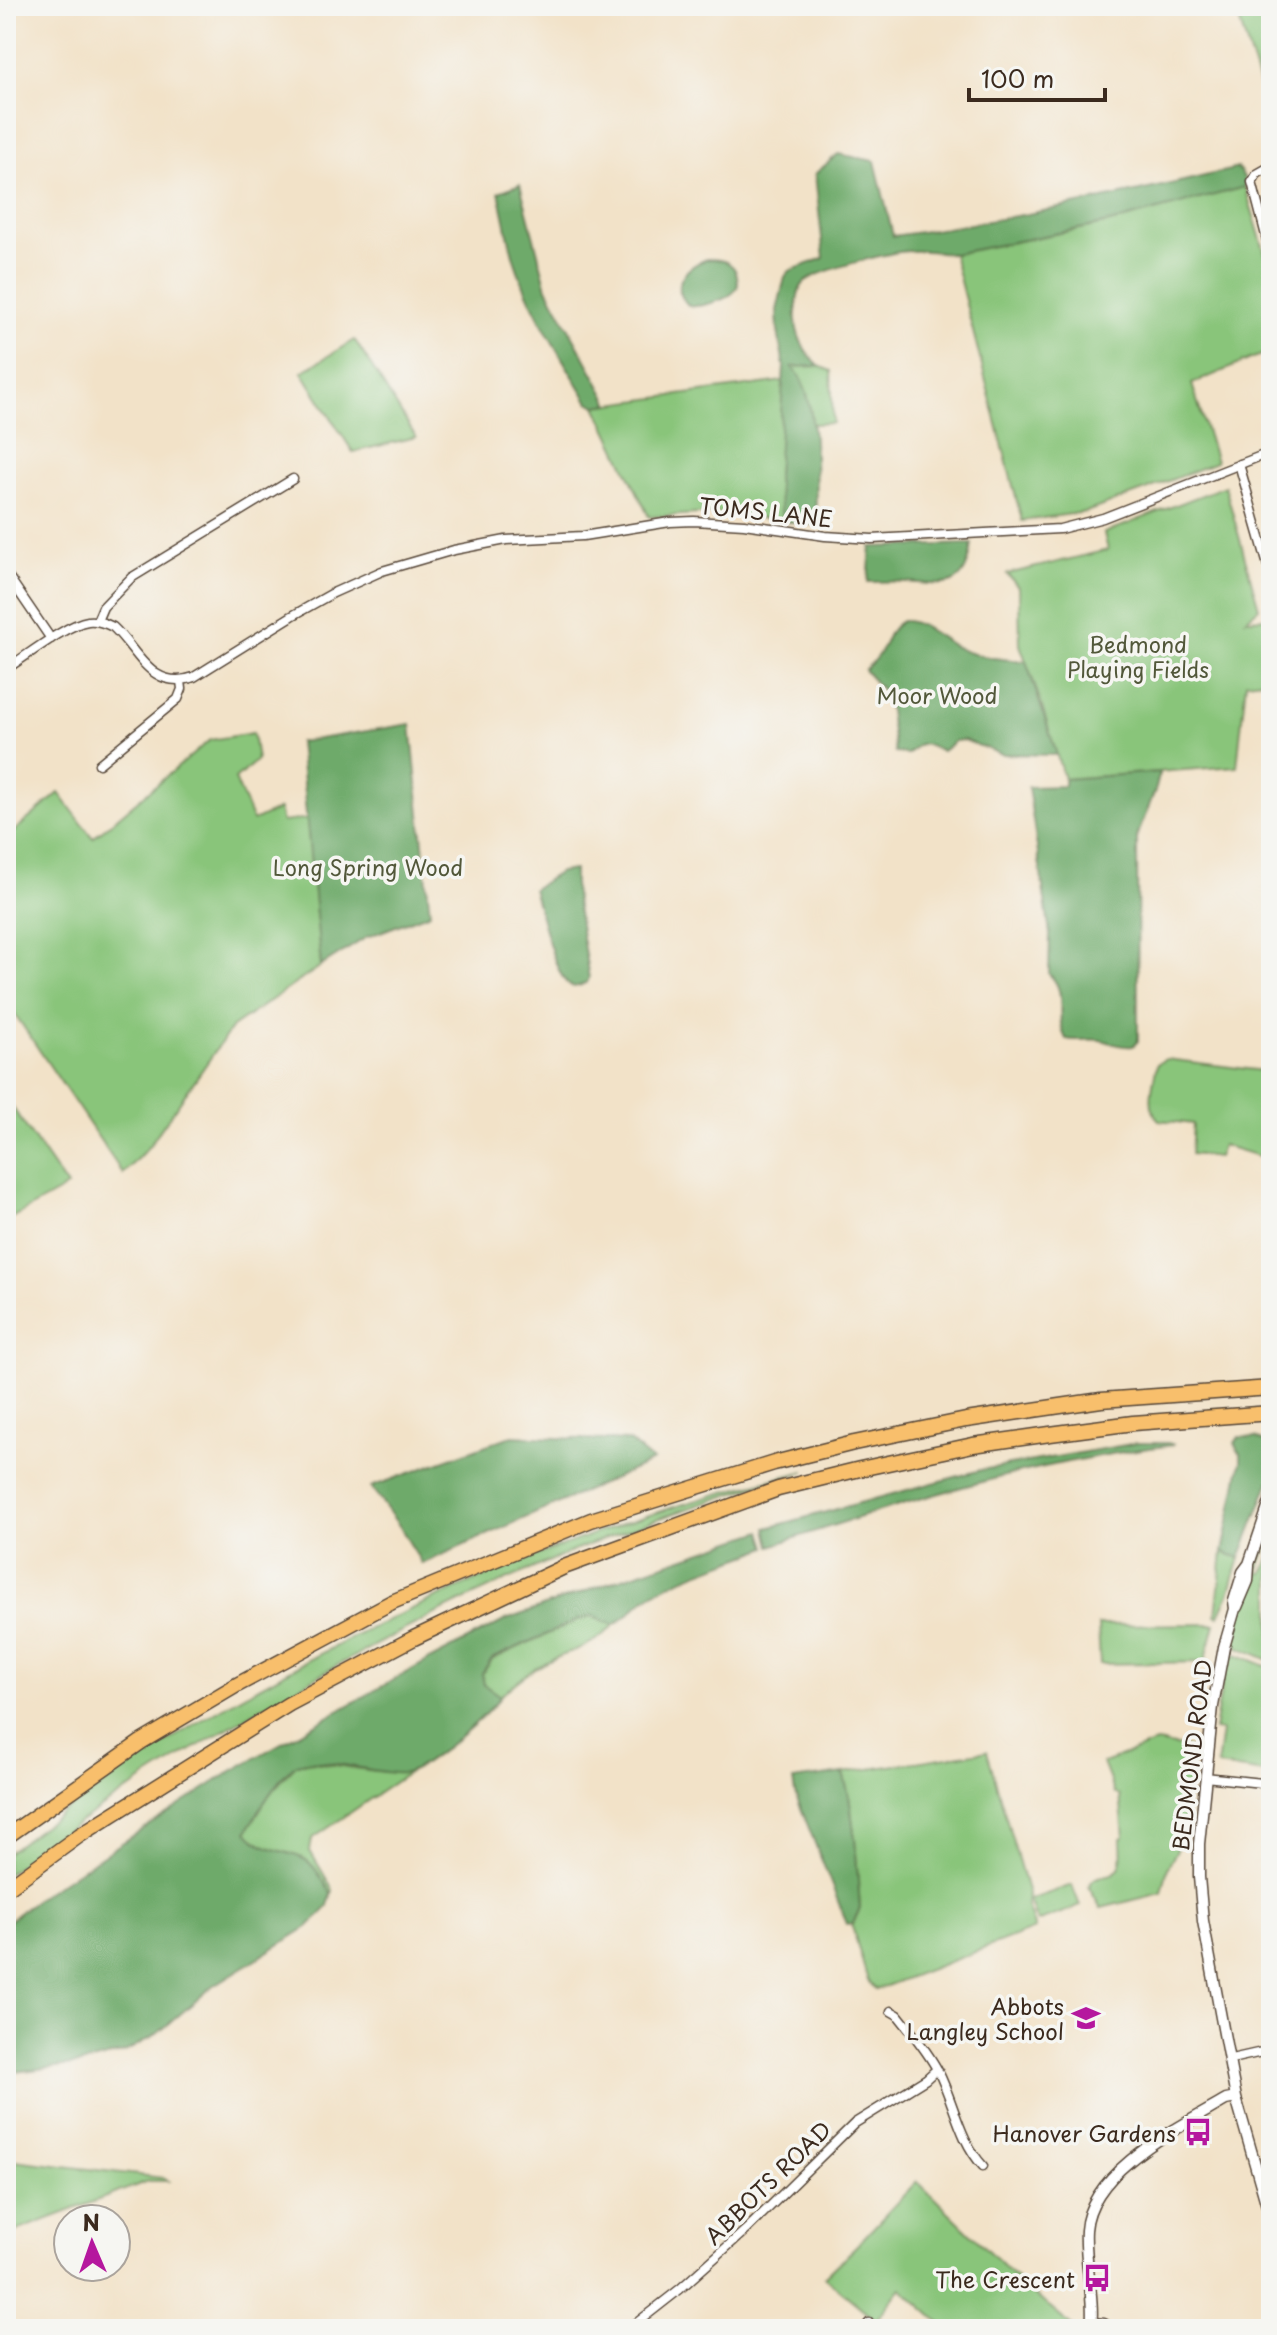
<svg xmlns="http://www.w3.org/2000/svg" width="1277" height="2335" viewBox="0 0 1277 2335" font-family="'Playpen Sans',sans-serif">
  <rect width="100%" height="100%" fill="#f6f6f2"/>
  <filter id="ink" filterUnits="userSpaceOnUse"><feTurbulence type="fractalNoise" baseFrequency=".0125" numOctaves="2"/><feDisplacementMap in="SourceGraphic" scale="16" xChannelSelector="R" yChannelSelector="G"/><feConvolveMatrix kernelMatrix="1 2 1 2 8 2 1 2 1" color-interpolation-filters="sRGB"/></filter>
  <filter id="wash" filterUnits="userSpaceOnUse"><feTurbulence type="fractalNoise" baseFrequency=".006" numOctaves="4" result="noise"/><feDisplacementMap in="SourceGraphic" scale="32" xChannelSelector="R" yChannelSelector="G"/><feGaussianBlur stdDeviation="1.8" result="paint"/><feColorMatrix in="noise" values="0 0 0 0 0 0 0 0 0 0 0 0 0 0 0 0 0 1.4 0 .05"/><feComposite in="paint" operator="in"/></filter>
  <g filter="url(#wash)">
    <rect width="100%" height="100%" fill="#f2e2c8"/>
    <!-- green -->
    <path fill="#89c57a" stroke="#62784c" stroke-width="2" d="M1235,6H1271V85L1260,87Z
      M1240,187H1245L1271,273V352L1253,358L1192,384L1216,462L1146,490L1086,512L1022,521L953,254L1110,223Z
      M354,340L356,342L416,437L353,452L302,372Z
      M791,366H819L831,371L833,423L812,424L807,392Z
      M784,381L777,477L782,521L737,514L714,513L649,517L596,406Z
      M1225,486L1259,608L1246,619L1266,618L1271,634V679L1246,682L1237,766L1064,779L1039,697L1020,645L1019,588L1007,574L1108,550L1104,533Z
      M253,733L257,760L235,779L253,821L279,809L282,822L307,819L321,966L232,1027L149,1146L123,1174L6,1001V838L59,793L93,838L210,740Z
      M1166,1059L1271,1072V1160L1222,1145L1218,1157L1191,1154L1193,1124L1159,1120C1145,1107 1154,1081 1157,1064Z
      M8,1101L67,1187L6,1221V1227V1102Z
      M805,1471C747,1489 689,1507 633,1528C504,1575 382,1638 264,1707C175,1758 88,1813 6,1875V1854C208,1697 465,1567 711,1496C742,1487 774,1479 805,1471Z
      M1271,1517V1534L1258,1571L1262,1574L1271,1557V1661L1239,1647L1232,1639L1236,1621L1252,1585L1255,1560Z
      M1223,1552L1240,1558L1229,1594L1219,1616L1216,1615Z
      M592,1616L614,1625C595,1646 572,1650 547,1662C529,1671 515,1683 500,1696L484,1685L482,1674L493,1659L580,1619Z
      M1215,1624L1205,1662L1100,1664L1098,1625Z
      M1236,1654L1271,1668V1774L1217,1766L1222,1731L1214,1730L1226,1662L1230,1657Z
      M1156,1743L1194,1749L1180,1844L1168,1867L1162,1893L1101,1908L1089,1888C1093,1869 1113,1882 1120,1866C1123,1858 1121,1846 1121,1838L1124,1837L1120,1795L1115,1794L1103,1763Z
      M987,1751L1028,1894L1027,1906L1035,1929L876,1990L868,1981L852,1926L860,1908L855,1839L849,1796L843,1773Z
      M313,1762L375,1771L408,1773L312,1839L310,1851L333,1890L332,1894C324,1884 315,1864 304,1859C284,1849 261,1851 247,1831L268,1796L295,1765Z
      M1072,1885L1080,1906L1037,1922L1029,1900Z
      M6,2159L163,2178L168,2181H148L6,2235Z
      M917,2181L1022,2284L1075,2329H947L901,2288L876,2320L824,2277L858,2244Z"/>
    <!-- forest -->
    <path fill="#6eaa6a" stroke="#546a44" stroke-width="2" d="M838,154L875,161L893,236C1009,220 1124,196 1238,168L1244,177L1245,187L1109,223L953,254C938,251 924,250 909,251C891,252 814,271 804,283C796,292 798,301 796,312C794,333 804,352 819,366L792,367C820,390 815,489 816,525L782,521L777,477L784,366L778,331L777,310L785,277L789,271L824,258L815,174Z
      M520,184L547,288L610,404L596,406L588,401C561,356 530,310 514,259C508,237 504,214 499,192Z
      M707,259C721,259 734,261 737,276C738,281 739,285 736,289C730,300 701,307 689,306C668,285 685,267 707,259Z
      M972,544C966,592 946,585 907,582C894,581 881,582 868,582L871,547Z
      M902,621C922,619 945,644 964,651C982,658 1007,660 1026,661L1057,755L1001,754L964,740L955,741L942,751L929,745L919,744L908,754L895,753L888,704L881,689L864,670C871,664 877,658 882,649C888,637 889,628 902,621Z
      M411,724L430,913L367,937L321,966L299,742Z
      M1160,772L1156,788L1137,837L1138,1041L1133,1046C1121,1048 1112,1042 1100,1040C1089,1038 1077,1042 1066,1039C1053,1016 1070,994 1049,974L1050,934L1028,787L1064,786V779Z
      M574,870V889L589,978L587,982C581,985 575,989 569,985C555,976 539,907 533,889L560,872Z
      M511,1436L629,1441L653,1461L422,1564L400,1527L371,1487Z
      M1239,1437L1256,1438L1271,1445V1478L1240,1558L1223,1552L1241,1461V1453L1237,1449L1235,1443Z
      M1137,1443H1168L1174,1445C1036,1461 902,1502 771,1546L767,1528L981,1470Z
      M762,1531L767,1547C729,1563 688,1573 652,1594C638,1602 630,1616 614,1625L592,1616L580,1619L493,1658L482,1674L484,1685L500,1696C492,1713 421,1771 405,1773C377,1776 315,1752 294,1766C278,1777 257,1814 247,1831C261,1851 284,1849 304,1859C315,1864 324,1884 332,1894L327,1908L308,1927L213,1986L157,2034L125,2052L81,2064L6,2073V1923L39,1897L232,1771L431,1659L506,1620L614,1581Z
      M843,1773L849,1796L855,1839L860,1908L853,1923L847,1924L795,1793L793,1780Z"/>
  </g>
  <g filter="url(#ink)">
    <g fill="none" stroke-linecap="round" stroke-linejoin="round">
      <defs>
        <path id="minor" d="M1271,166L1257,174L1252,182L1271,255
          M1239,464L1271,576
          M6,573L51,639
          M97,621L103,607L131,578L293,479
          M6,669C25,657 67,624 88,621C97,620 105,623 113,627C138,650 151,692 194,677L292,616L333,593L382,571L454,550L506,540L583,536L670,522L694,521L744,524L825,536L872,539L1060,529L1103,518L1271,452
          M99,764L178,699L182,689L181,681
          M1205,1777L1271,1784
          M891,2011L898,2015C912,2033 927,2050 938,2071C954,2102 959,2140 983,2166
          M1231,2059L1271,2050
          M1092,2322L1104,2323L1115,2329
          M629,2329L680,2289L748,2228L855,2123L926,2079L937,2069
          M864,2329L869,2323"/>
        <path id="tertiary" d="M1271,1499L1249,1564L1243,1572L1234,1601L1235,1609L1224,1647L1213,1706L1199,1844V1877L1203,1921L1236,2098L1271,2220
          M1237,1607L1248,1581L1249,1566
          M1091,2329C1095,2296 1084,2263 1086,2230C1090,2170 1180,2127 1226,2100L1236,2098"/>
        <path id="motorway" d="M6,1837L141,1742L237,1685L392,1602L591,1520L774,1463L854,1443L966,1420L1101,1400L1271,1388
          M6,1889L80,1835L289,1704L414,1638L564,1567L778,1489L860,1469L973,1445L1050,1434L1133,1423L1271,1413"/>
      </defs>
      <!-- minor casing -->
      <use href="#minor" stroke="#564638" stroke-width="11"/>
      <!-- tertiary casing -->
      <use href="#tertiary" stroke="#564638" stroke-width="13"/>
      <!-- motorway casing -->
      <use href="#motorway" stroke="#564638" stroke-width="17"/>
      <!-- minor -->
      <use href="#minor" stroke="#fff" stroke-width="8"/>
      <!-- tertiary -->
      <use href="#tertiary" stroke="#fff" stroke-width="10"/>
      <!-- motorway -->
      <use href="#motorway" stroke="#f8bf6c" stroke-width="14"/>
    </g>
  </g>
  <!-- icons -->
  <defs>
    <symbol id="school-bare" viewBox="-9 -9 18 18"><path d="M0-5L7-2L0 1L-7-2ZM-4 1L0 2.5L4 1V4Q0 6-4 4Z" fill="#b5179e" stroke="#f6f6f2" stroke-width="2.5" paint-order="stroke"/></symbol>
    <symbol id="bus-bare" viewBox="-9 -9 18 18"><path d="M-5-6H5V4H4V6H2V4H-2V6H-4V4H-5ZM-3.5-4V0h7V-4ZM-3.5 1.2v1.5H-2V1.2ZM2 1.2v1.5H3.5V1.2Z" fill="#b5179e" stroke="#f6f6f2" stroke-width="2.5" paint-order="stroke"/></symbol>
  </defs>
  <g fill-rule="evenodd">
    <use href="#school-bare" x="1066" y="1998" width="40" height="40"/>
    <use href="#bus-bare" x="1178" y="2112" width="40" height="40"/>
    <use href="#bus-bare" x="1077" y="2258" width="40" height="40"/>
  </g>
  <g text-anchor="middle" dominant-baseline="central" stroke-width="7" stroke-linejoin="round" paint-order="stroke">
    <!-- street labels -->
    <g font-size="22" fill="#3b2a1e" stroke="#f6f6f2">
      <text transform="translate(766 511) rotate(6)">TOMS LANE</text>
      <text transform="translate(1191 1755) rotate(-83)">BEDMOND ROAD</text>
      <text transform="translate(767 2182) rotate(-44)">ABBOTS ROAD</text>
    </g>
    <!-- park labels -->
    <g font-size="22" fill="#52583a" stroke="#f6f6f2">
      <text x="1138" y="643">Bedmond<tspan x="1138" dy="25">Playing Fields</tspan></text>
      <text x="937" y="694">Moor Wood</text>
      <text x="368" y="866">Long Spring Wood</text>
    </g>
    <!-- poi labels -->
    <g font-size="22" fill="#3b2a1e" stroke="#f6f6f2" text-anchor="end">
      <text x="1064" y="2005">Abbots<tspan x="1064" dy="25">Langley School</tspan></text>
      <text x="1176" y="2132">Hanover Gardens</text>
      <text x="1075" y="2278">The Crescent</text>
    </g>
  </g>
  <!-- margin -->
  <rect width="1277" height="2335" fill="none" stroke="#f6f6f2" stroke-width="32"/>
  <!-- north arrow -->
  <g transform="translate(92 2243) rotate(358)"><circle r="38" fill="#f6f6f2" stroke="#aba49d" stroke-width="2"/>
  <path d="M0-6L14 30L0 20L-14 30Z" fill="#b5179e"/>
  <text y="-12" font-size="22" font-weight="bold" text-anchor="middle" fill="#3b2a1e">N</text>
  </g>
  <!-- scale -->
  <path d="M969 88v12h136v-12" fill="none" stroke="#3b2a1e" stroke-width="4"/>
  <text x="981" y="88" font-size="24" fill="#3b2a1e" stroke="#f6f6f2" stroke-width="6" paint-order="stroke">100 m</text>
</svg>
